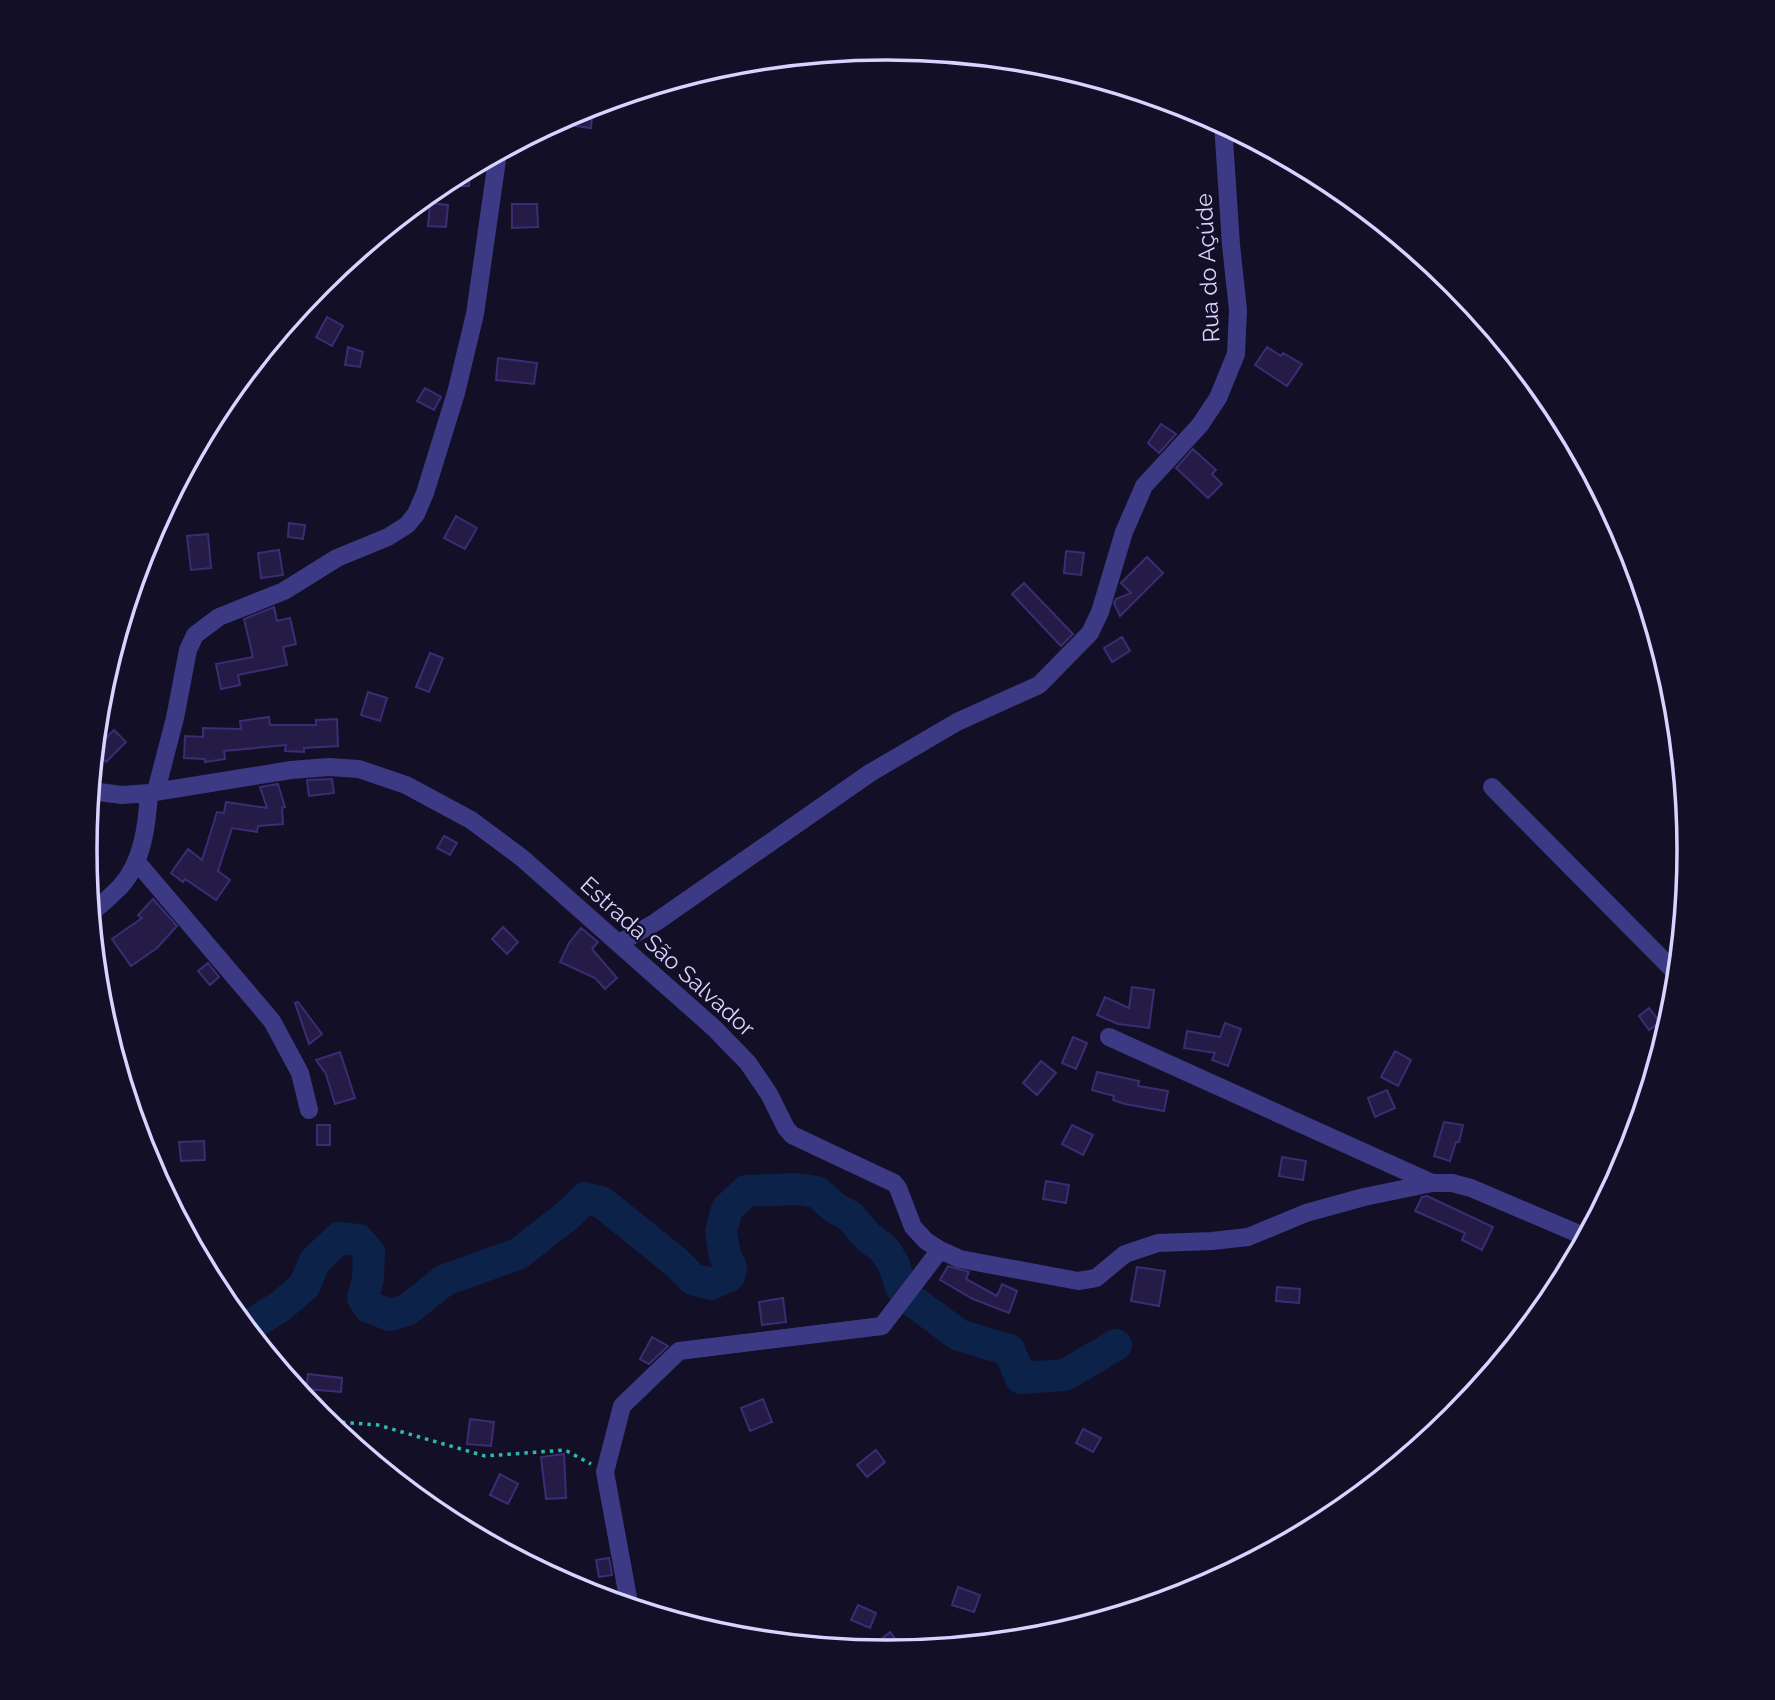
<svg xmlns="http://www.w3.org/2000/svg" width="1775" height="1700" viewBox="0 0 1775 1700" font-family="Raleway,sans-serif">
  <rect width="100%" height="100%" fill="#130f26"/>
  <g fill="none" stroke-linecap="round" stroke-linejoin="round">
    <!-- river -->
    <path stroke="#0c2248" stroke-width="32" d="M246,1328L281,1306L304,1286L315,1261L339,1238L358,1240L369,1252L368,1279L363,1298L369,1307L390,1315L407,1310L445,1280L518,1254L568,1215L585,1198L601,1202L614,1212L677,1263L693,1279L711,1284L729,1276L731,1268L725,1256L721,1232L727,1209L746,1191L797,1189L817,1192L835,1208L850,1216L868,1237L885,1250L894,1265L901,1287L910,1299L959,1335L1009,1350L1021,1378L1065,1375L1116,1345"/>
  </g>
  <!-- building -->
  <path fill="#241b47" stroke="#3b2d73" stroke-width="2" d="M593,104L591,128L568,125L569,115Z
    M470,167L469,186H438L442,182Z
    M430,203L448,205L446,227L428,226Z
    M512,204H537L538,227L512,228Z
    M327,317L343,326L332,346L316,337Z
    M348,347L363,352L360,367L345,365Z
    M1267,347L1281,356L1283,353L1302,364L1287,386L1255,365Z
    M498,358L537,363L534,384L496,380Z
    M425,388L441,397L434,410L417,401Z
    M1161,424L1176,434L1159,453L1148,443Z
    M1193,449L1216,470L1212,474L1222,484L1208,498L1176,468Z
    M456,516L477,528L465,549L444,538Z
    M289,523L305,525L303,539L288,537Z
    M208,534L211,568L191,570L187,536Z
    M279,550L283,575L261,578L258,553Z
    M1066,551L1084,553L1081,575L1064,573Z
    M1147,557L1163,573L1120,616L1114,603L1116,599L1131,593L1121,583Z
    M1024,583L1073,634L1061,646L1012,594Z
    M274,607L277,621L290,618L296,644L283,647L287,665L238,675L240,685L221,689L216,664L253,657L244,619Z
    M1122,637L1130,651L1112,662L1104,648Z
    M430,653L443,658L429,692L416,687Z
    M368,692L387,698L380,721L361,715Z
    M269,717L270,725H316V720L337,719L338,746L304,748V752L285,751L286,745L224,751L225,759L205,762V759L184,758L185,736L203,737V728L241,729L240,721Z
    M114,730L126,742L106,762L95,749Z
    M332,779L334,793L309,796L307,780Z
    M278,784L285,807L282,808L283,824L258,826L257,832L232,828L218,871L230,880L216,900L185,879L183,882L171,873L188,849L202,860L217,812L224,813L226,802L267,808L260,787Z
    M444,836L457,843L450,855L437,848Z
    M153,899L177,926L157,948L131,966L112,939L142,918L138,915Z
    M503,927L518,942L507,954L492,939Z
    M581,928L598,942L592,949L617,978L605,989L595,978L560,962L569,943Z
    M208,963L219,977L210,985L198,971Z
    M1132,987L1154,990L1149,1028L1118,1024L1097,1015L1105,997L1129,1008Z
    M298,1002L322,1034L309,1044L295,1003Z
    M1649,1008L1660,1022L1649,1030L1639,1016Z
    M1225,1023L1241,1029L1228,1066L1212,1060L1215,1053L1184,1048L1187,1031L1220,1037Z
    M1073,1037L1087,1043L1076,1069L1062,1063Z
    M1395,1051L1411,1060L1398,1086L1381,1077Z
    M340,1052L355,1098L335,1104L326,1074L316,1060Z
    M1041,1061L1056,1073L1037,1095L1023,1083Z
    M1097,1072L1139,1081L1138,1086L1168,1091L1164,1111L1125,1104L1113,1100L1114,1096L1092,1090Z
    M1387,1090L1395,1108L1375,1117L1368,1098Z
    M1444,1122L1463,1125L1459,1142H1456L1450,1161L1434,1156Z
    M317,1125H330V1145H317Z
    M1072,1125L1093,1135L1083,1155L1062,1144Z
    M204,1141L205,1160L181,1161L179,1142Z
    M1282,1157L1306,1161L1303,1180L1279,1176Z
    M1046,1181L1069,1185L1066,1203L1043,1199Z
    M1427,1196L1493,1227L1482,1250L1462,1240L1465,1233L1415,1211L1422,1197Z
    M948,1266L969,1272L966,1279L997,1296L1002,1284L1017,1291L1009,1313L973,1299L940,1280Z
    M1137,1267L1165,1271L1159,1306L1131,1301Z
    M1277,1287L1300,1289L1299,1303L1276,1301Z
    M783,1298L786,1322L762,1325L759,1302Z
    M652,1337L668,1346L649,1364L640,1359Z
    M308,1374L342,1378L341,1392L306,1389Z
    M763,1399L772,1422L750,1431L741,1408Z
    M470,1419L494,1422L491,1446L467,1444Z
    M1083,1429L1101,1438L1093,1452L1076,1443Z
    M876,1450L885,1462L867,1477L857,1465Z
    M564,1454L566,1498L546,1499L541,1457Z
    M500,1474L518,1484L508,1504L490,1495Z
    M609,1558L612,1575L599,1577L596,1560Z
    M958,1587L980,1595L974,1612L952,1605Z
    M858,1605L876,1613L870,1628L851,1620Z
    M890,1632L905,1651L887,1653L867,1651Z"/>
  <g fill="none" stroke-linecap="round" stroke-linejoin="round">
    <!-- path -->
    <path stroke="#2fb8b0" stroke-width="3.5" stroke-dasharray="3.5 5" stroke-linecap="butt" d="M325,1421L378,1425L485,1456L565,1450L591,1464"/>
    <!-- minor -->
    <path stroke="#3d3a85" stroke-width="18" d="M1492,787L1678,975
      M91,791L122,795L149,793L291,770L329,767L359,769L406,785L471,820L522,858L714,1028L748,1063L769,1094L786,1128L792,1135L894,1183L898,1188L913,1227L926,1241L940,1250L960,1259L1078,1281L1096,1278L1125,1254L1158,1243L1212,1241L1248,1237L1306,1213L1364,1197L1432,1183H1452L1471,1188L1586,1237
      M156,791L175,718L188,650L195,635L219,617L284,591L337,558L388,537L407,525L416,514L425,493L456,393L475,314L498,153
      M136,861L272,1021L300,1073L309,1110
      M91,913C101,905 111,896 120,887C143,862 147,825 149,793
      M619,943L656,922L870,773L957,722L1039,685L1090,633L1100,612L1124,532L1144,486L1200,425L1218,398L1236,354L1238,310L1231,245L1223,124
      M1109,1037L1432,1183
      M629,1603L605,1472L622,1406L679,1351L882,1326L940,1250"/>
  </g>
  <g text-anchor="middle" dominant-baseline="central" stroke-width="5" stroke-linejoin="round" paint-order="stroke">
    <!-- street labels -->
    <g font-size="23" fill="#d9d4ff" stroke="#130f26">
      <text transform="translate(1207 268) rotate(-93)">Rua do Açúde</text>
      <text transform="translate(668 956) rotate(42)">Estrada São Salvador</text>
    </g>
  </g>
  <!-- crop -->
  <path d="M0 0H1775V1700H0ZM97 850a790 790 0 1 1 1580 0a790 790 0 1 1-1580 0Z" fill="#130f26" fill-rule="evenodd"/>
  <path fill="none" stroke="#d9d4ff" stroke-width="3.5" d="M97 850a790 790 0 1 1 1580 0a790 790 0 1 1-1580 0Z"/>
</svg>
